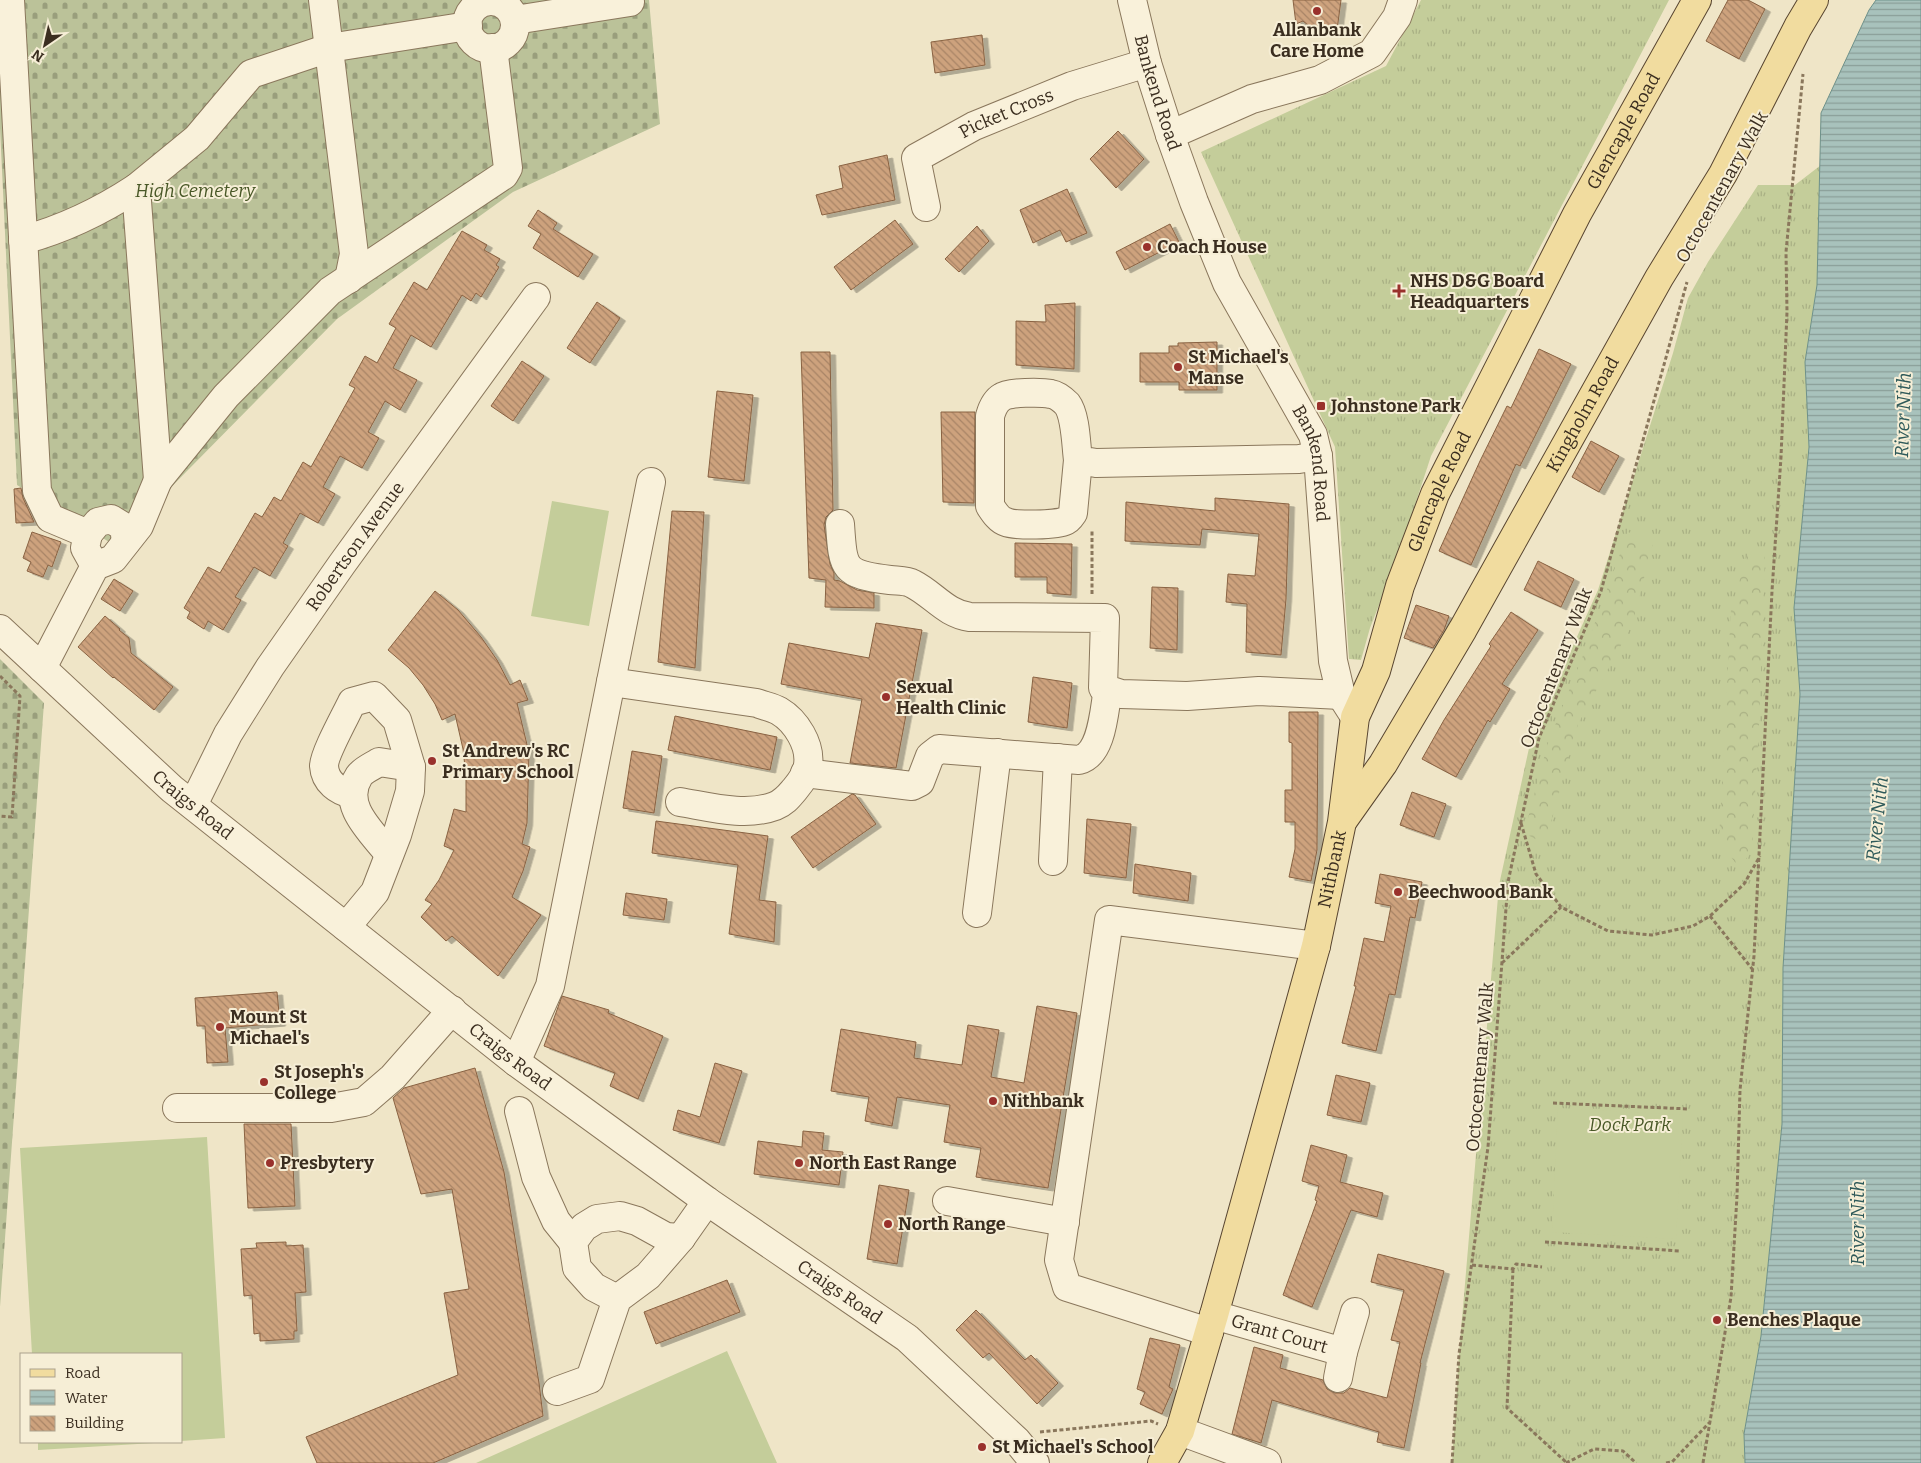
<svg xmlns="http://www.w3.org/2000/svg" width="1921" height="1463" viewBox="0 0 1921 1463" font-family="Bitter,serif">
  <defs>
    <pattern id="grass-tufts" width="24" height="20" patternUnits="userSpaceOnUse" patternTransform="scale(1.25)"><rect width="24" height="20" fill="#c4cd9a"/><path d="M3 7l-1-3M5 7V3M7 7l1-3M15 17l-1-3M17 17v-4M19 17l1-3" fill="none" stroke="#a9b084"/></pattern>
    <pattern id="forest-crowns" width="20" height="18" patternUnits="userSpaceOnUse" patternTransform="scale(1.25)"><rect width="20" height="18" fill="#c4cd9a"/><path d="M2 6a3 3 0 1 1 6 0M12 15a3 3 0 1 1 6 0" fill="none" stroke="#a9b084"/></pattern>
    <pattern id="cemetery-stones" width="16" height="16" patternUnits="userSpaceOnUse" patternTransform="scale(1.25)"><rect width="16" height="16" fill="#bbc299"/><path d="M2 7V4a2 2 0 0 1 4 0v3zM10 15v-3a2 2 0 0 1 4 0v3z" fill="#999e7c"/></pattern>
    <pattern id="water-rules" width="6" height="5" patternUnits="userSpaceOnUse" patternTransform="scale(1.25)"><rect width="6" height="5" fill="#a8c2bc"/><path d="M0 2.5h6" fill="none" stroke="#8a9e98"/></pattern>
    <pattern id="building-back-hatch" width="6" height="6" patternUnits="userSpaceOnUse" patternTransform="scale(1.25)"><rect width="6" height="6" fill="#cda27d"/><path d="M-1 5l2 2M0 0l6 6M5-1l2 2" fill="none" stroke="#a88466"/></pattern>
    <filter id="shadow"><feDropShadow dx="5.5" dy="3" stdDeviation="0" flood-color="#0004"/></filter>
  </defs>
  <rect width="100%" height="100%" fill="#efe5c7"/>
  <!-- grass -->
  <path fill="url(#grass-tufts)" d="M1421,0H1669L1431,456L1399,554L1370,628L1361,660L1349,659L1335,447L1201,152L1386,66Z
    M1821,165L1817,285L1805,362L1809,447L1794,608L1800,694L1783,968L1782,1124L1761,1336L1744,1434L1745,1463H1452L1459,1354L1499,885L1531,739L1598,590L1673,353L1688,298L1708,262L1758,185H1795Z"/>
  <!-- forest -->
  <path fill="url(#forest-crowns)" d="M1628,532L1653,543L1632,625L1578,724L1545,844L1524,833L1548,743L1582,658Z
    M1749,549L1765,555L1759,725L1752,849L1740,869L1719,841L1731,609Z"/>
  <!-- cemetery -->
  <path fill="url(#cemetery-stones)" d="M0,0H649L660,124L513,192L337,319L114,545L17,485L0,128Z
    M0,659L44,703L0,1307Z"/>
  <!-- garden -->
  <path fill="#c4cd9a" d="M552,501L609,511L589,626L531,616Z
    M1558,1108L1683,1115L1676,1239L1552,1232Z
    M207,1137L225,1438L181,1441V1354H32L20,1148Z
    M727,1351L777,1463H476Z
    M38,1442H171L38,1450Z"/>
  <!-- water -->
  <path fill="url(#water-rules)" stroke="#6e918a" d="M1876,0H1921V1463H1745L1744,1434L1761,1336L1782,1124L1783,968L1800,694L1794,608L1809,447L1805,362L1817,285L1821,113L1869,10Z"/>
  <!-- building -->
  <path fill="url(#building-back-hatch)" stroke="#896242" filter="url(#shadow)" d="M1293,0H1341L1337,30L1315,31L1303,21L1296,24Z
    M1728,0H1748L1765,9L1739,59L1706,41Z
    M982,35L985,65L935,73L931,42Z
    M1118,131L1144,159L1116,188L1090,159Z
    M887,155L895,200L822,215L816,195L843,188L839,166Z
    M1067,189L1087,233L1066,242L1060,230L1033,243L1020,210Z
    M538,210L557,223L553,229L593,254L578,277L533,248L541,234L528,226Z
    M895,220L913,244L851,290L834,267Z
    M1170,224L1179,242L1125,270L1116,252Z
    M977,226L989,241L959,272L945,259Z
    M462,231L487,245L484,250L500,259L496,265L499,267L481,297L476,293L471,301L462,295L431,347L411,335L393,368L417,380L400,410L385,401L368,432L379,438L362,468L340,456L323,487L335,494L318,523L300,513L283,543L288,546L270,576L254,567L235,597L241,600L223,630L208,621L204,629L187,618L190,612L184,608L208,567L220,573L255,513L262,517L274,497L281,501L303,462L311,467L355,388L349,385L365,356L377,363L396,328L389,324L414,282L427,290Z
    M597,302L620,318L590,363L567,348Z
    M1075,303L1074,369L1016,365V321L1046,322L1045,305Z
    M1217,342V390H1179V382H1140V353H1169V346H1178V343Z
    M1539,349L1571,364L1520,466L1516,464L1471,565L1439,551L1480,461L1507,406L1511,408Z
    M801,352H830L833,510L826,517L824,525L830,564L834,573V580L840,581L857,590L874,593V608L825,607L826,580L809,578Z
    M522,361L544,376L513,421L491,406Z
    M717,391L753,395L744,481L708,477Z
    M941,412H975L974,503L943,502Z
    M1591,441L1619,456L1599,492L1572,477Z
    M21,488L23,498L34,522L16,523L14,489Z
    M1215,498L1289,504L1286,599L1281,655L1246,652L1247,604L1226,602L1228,574L1255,576L1259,534L1202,529L1200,545L1125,541L1126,502L1215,511Z
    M672,511L704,512L695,668L658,662Z
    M32,532L61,542L52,567L48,565L43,577L27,571L31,562L23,558Z
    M1015,543L1072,544L1071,595L1047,593V577H1015Z
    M1538,561L1574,579L1561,607L1524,590Z
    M114,579L133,591L120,611L101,599Z
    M1152,587L1178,588L1177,650L1150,648Z
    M435,591L458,610L481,637L497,660L510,685L520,680L528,700L517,703L529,753L527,823L522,844L530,847L523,871L512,897L541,915L498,976L452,936L446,941L421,917L432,904L425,900L439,880L454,850L444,846L454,809L466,812V776L463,749L455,714L442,720L435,704L423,685L409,668L388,650Z
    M1416,605L1449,616L1444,630L1433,648L1404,638Z
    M1511,612L1538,630L1502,684L1510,689L1490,722L1488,720L1456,777L1422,759L1444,720L1491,646L1489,644Z
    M105,616L120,629L119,630L129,638L131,653L173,687L154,710L114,677L113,678L78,647Z
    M876,623L922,630L896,768L850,763L862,699L781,684L789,643L869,658Z
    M1033,677L1072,683L1067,728L1028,722Z
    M1289,712H1318L1317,850L1311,881L1289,877L1295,849V822H1285V790H1292V743L1289,742Z
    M675,716L777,737L770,770L668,750Z
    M632,751L662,756L654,813L623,808Z
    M1412,792L1446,804L1434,837L1400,825Z
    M852,794L855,795L876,824L813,868L791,837Z
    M1087,819L1131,824L1126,878L1084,873Z
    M656,821L768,836L759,900L776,902L774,942L729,934L738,865L652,853Z
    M1135,864L1191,873L1188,901L1133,893Z
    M1380,874L1422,882L1415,918L1410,917L1395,995L1389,994L1376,1051L1342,1043L1356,986H1354L1364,938L1384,942L1391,906L1375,903Z
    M626,893L667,899L664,920L623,915Z
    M277,992L280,1023L225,1028L228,1062L207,1063L205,1026H197L195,998Z
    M562,996L609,1010L608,1013L663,1036L638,1099L610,1086L615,1073L544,1046Z
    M1037,1006L1077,1013L1048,1188L976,1177L981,1148L944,1142L950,1105L897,1097L892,1126L865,1121L869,1097L831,1091L841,1029L916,1042L914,1058L962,1065L968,1025L999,1030L991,1077L1024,1083Z
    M715,1063L742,1071L719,1143L673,1130L678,1110L700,1117Z
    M475,1068L504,1172L539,1383L543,1416L433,1463H317L306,1437L458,1375L444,1293L469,1289L452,1189L421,1194L393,1098L404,1088Z
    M1336,1075L1370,1083L1361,1122L1327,1115Z
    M244,1124H291L295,1206L248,1208Z
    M803,1131L824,1133L822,1150L843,1152L839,1185L754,1174L758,1141L802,1147Z
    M1311,1145L1347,1155L1340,1182L1383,1193L1377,1217L1351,1210L1312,1307L1283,1295L1317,1201L1315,1200L1319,1186L1302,1181Z
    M879,1185L909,1190L897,1264L867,1259Z
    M286,1242V1246L303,1245L306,1292L295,1293L297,1331H294V1339L260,1341V1333L254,1334L252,1295L244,1296L241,1249L257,1248L256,1243Z
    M1378,1254L1444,1271L1420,1363H1421L1404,1448L1377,1442L1379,1432L1272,1400L1261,1443L1232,1434L1254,1347L1283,1355L1280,1368L1323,1380L1327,1389L1335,1393H1344L1350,1388L1387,1398L1400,1342L1391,1340L1404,1290L1371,1282Z
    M727,1280L740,1312L656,1344L644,1312Z
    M976,1310L1025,1360L1031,1355L1058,1383L1037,1404L989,1353L983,1358L956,1330Z
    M1150,1338L1180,1345L1169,1387L1173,1389L1162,1414L1140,1404L1145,1392L1137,1389Z"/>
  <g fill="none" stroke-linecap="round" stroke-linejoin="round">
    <defs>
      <g id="minor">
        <path d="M10,0L37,491L50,518L88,534L85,548L95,566"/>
        <path d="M323,0L354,254L349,279"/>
        <path id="s1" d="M1132,0L1147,63L1170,135L1194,202L1227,283L1313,435L1318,456L1333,661L1341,695L1355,717"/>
        <circle cx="491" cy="25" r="24"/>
        <path d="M515,20L630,2"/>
        <path d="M468,26L329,48L251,74L197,138L136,188L158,480L226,396L330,291L504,175L508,168L493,48"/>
        <path d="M1170,135L1252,99L1320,80L1372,53L1397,17L1403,0"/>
        <path id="s2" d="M926,207L916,158L974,126L1072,86L1147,63"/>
        <path d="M23,240C64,229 101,211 136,188"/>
        <path d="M1078,460C1076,446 1076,416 1067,404C1063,400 1057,395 1051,394C1042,392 1008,392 1002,397C995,401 992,409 990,416V506C994,512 999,520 1006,522C1015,526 1057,525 1065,521C1069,520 1071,516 1073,513L1078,460L1096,463L1299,459L1318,456"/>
        <path d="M840,524C843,570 843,574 890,580C898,581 906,580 913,584C933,594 946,614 970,617L1105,618L1103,688L1121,694L1187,696L1259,691L1341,695"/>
        <path d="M88,534L98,522L111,519L124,527L126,542"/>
        <path id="s3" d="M0,629L172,789L516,1062L707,1201L907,1338L1017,1441L1035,1463"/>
        <path d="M42,668L95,566L113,559L139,526L158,480"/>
        <path d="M611,682L757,703C764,706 772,707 779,711C796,721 811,745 808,765C807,773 800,783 795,789C789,796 785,802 775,806C746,817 710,807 680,802"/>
        <path d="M805,773L912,786L920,782L930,756L939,749L1079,760C1103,754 1104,709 1108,689"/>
        <path id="s4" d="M193,805L228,734L270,667L342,564L536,297"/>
        <path d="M389,854C372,832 340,805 359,776C363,770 373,766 379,762L411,767"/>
        <path d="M1053,861L1058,758"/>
        <path d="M977,913L997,753"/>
        <path d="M346,927L375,892L397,835L410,791L411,767L397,720L374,696L352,702C346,715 324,754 324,766C325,782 338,791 352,794"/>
        <path d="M516,1062L550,986L651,482"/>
        <path d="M177,1108H331L364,1102L393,1077L452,1010"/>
        <path d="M519,1111L536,1177L556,1221L573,1242"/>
        <path d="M947,1201L1065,1222"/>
        <path d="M617,1299L594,1287L577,1268L573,1242L584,1227L597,1219L620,1216L637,1221L666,1237L681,1238"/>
        <path id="s5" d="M1214,1315L1343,1352"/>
        <path d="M1209,1332L1067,1287L1059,1260L1109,920L1316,946"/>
        <path d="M1338,1378L1343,1352L1355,1312"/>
        <path d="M557,1391L590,1379L617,1299L648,1276L681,1238L707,1201"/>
        <path d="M1180,1431L1267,1463"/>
      </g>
      <g id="major">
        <path id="s6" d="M1344,819L1383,764L1463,629L1659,278L1723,174L1798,27L1814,0"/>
        <path id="s7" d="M1162,1463L1180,1431L1214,1315L1316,946L1342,822L1355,717L1376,671L1400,586L1435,494L1577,214L1697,0"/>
      </g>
    </defs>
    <!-- minor casing -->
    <use href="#minor" stroke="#8a775c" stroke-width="30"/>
    <!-- major casing -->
    <use href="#major" stroke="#584530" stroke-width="30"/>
    <!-- path -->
    <path stroke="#8a775c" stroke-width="3" stroke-dasharray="4 2.5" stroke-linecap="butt" d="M1092,594V531
      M0,676L20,696L12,817L0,816
      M1521,823L1536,874L1561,907L1608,931L1652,935L1693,926L1710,916L1744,884L1760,856
      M1710,916L1753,970
      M1502,963L1561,907
      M1553,1103L1689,1109
      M1545,1242L1680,1251
      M1472,1265L1513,1269L1516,1264L1542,1267
      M1513,1269L1507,1408L1567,1463
      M1040,1432L1151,1421L1158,1424
      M1452,1463L1459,1354L1488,1147L1508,882L1539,738L1601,591L1687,282
      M1566,1463L1594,1449L1623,1451L1636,1463
      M1666,1463L1672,1462L1709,1423
      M1703,1463L1731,1297L1737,1196L1740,1090L1754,956L1772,591L1781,457L1787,312L1786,252L1803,74"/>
    <!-- minor -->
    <use href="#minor" stroke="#f9f1da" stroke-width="28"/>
    <!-- major -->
    <use href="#major" stroke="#f1dc9f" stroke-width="28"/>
  </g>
  <!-- markers -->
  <g fill="#99312c" stroke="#f6eed6" stroke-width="2">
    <circle cx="1317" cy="11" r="5"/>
    <circle cx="1147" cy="247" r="5"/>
    <path d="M1396.5 283.5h5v5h5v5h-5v5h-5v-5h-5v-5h5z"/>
    <circle cx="1178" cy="367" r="5"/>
    <rect x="1316" y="401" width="10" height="10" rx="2.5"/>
    <circle cx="886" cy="697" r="5"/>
    <circle cx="432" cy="761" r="5"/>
    <circle cx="1398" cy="892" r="5"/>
    <circle cx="220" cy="1027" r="5"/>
    <circle cx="264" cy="1082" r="5"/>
    <circle cx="993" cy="1101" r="5"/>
    <circle cx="270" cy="1163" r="5"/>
    <circle cx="799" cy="1163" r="5"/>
    <circle cx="888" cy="1224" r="5"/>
    <circle cx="1717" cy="1320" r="5"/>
    <circle cx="982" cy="1447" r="5"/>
  </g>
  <g text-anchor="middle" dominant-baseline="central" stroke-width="4" stroke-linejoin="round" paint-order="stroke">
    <!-- poi labels -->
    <g font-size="18" font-weight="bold" fill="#3b2e20" stroke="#f6eed6" text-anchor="start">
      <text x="1317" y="30" text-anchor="middle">Allanbank<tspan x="1317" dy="21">Care Home</tspan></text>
      <text x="1157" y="247">Coach House</text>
      <text x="1410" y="281">NHS D&amp;G Board<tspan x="1410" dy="21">Headquarters</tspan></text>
      <text x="1188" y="357">St Michael's<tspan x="1188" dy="21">Manse</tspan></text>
      <text x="1331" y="406">Johnstone Park</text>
      <text x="896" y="687">Sexual<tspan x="896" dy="21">Health Clinic</tspan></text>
      <text x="442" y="751">St Andrew's RC<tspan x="442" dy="21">Primary School</tspan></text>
      <text x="1408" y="892">Beechwood Bank</text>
      <text x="230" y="1017">Mount St<tspan x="230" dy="21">Michael's</tspan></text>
      <text x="274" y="1072">St Joseph's<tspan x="274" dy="21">College</tspan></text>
      <text x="1003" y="1101">Nithbank</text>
      <text x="280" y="1163">Presbytery</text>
      <text x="809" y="1163">North East Range</text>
      <text x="898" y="1224">North Range</text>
      <text x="1727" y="1320">Benches Plaque</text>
      <text x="992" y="1447">St Michael's School</text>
    </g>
    <!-- street labels -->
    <g font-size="18" fill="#3b2e20" stroke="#f6eed6">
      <text stroke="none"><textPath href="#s1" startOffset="96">Bankend Road</textPath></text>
      <text stroke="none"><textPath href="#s2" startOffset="151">Picket Cross</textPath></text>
      <text stroke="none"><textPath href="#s7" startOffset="1419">Glencaple Road</textPath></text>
      <text transform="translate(1722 187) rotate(-61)">Octocentenary Walk</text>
      <text stroke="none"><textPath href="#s6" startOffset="470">Kingholm Road</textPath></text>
      <text stroke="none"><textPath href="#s1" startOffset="501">Bankend Road</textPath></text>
      <text stroke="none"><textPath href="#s7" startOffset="1014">Glencaple Road</textPath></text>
      <text stroke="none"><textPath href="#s4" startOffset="306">Robertson Avenue</textPath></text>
      <text transform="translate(1556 668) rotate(-69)">Octocentenary Walk</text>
      <text stroke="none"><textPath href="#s3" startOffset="261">Craigs Road</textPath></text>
      <text stroke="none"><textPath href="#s7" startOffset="619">Nithbank</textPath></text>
      <text stroke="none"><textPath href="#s3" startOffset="666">Craigs Road</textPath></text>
      <text transform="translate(1480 1067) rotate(-85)">Octocentenary Walk</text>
      <text stroke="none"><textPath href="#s3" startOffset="1071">Craigs Road</textPath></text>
      <text stroke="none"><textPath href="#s5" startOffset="68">Grant Court</textPath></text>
    </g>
    <!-- park labels -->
    <g font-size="18" font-style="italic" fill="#485726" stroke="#f6eed6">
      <text x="195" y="191">High Cemetery</text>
      <text x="1630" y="1125">Dock Park</text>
    </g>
    <!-- water labels -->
    <g font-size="19" font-style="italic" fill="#2f5a5a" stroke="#f6eed6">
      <text transform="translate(1903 415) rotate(-88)">River Nith</text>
      <text transform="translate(1877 819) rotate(-84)">River Nith</text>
      <text transform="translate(1857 1223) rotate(-90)">River Nith</text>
    </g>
  </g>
  <!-- legend -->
  <rect x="20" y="1353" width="162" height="90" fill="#f6eed6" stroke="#aba18d"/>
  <rect x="30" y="1369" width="25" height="8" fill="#f1dc9f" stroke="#aba18d"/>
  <text x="65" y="1378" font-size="15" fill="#3b2e20">Road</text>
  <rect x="30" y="1390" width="25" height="15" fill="url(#water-rules)" stroke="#aba18d"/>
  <text x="65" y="1403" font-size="15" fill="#3b2e20">Water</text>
  <rect x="30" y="1416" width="25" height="15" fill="url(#building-back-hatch)" stroke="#aba18d"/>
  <text x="65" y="1428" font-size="15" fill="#3b2e20">Building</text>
  <!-- north arrow -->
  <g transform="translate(45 45) rotate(214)" stroke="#f6eed6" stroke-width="4" paint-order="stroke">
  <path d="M0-4L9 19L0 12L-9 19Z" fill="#3b2e20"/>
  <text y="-8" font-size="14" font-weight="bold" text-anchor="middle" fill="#3b2e20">N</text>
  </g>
</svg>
